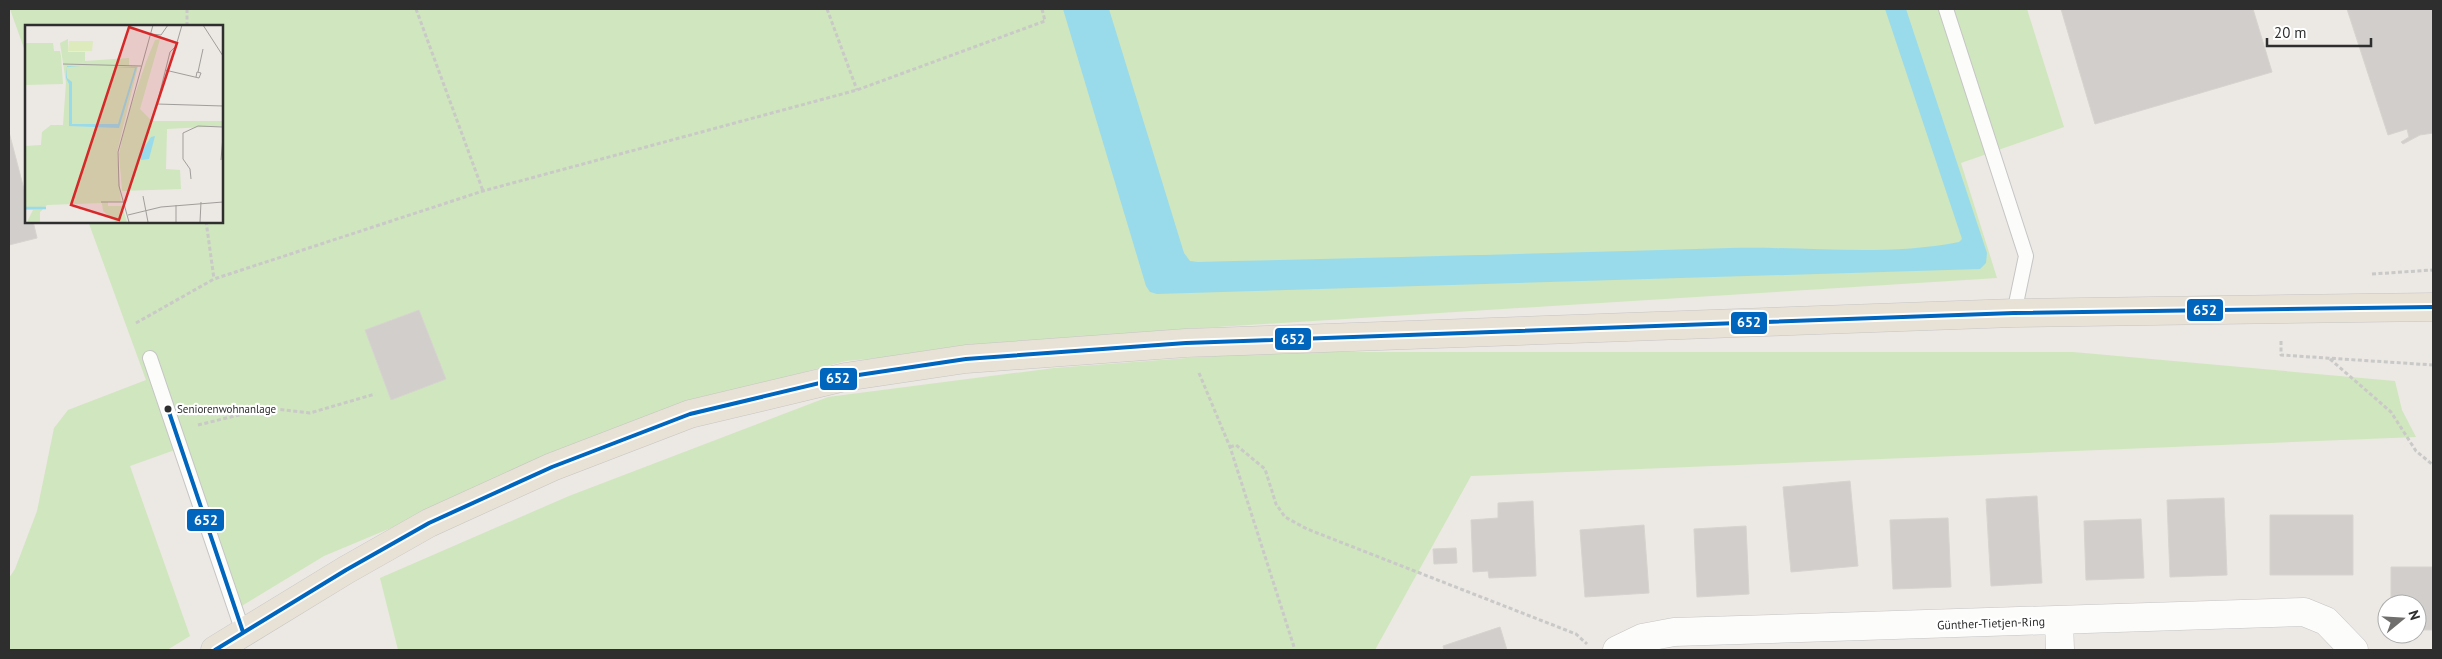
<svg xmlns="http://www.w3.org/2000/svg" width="2442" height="659" viewBox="0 0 2442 659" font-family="'PT Sans',sans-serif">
  <rect width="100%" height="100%" fill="#ece8e4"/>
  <!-- green -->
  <path fill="#d0e6be" d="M10,9H2027L2064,127L1961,163L1997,278L1185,329L846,361L692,402L324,556L240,607L186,446L130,466L190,636L167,650H9V578L15,569L37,511L54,428L68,410L146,380L88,221H221V26H26V54Z
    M1267,352H2073L2395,381L2402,410L2416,437L1471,476L1375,650H398L380,578L569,496L828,397L1054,368Z"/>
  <!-- water -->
  <path fill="#99dbeb" d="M1063,9H1109L1184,253L1190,261L1198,262C1376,258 1553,253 1730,248C1807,246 1883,257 1959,242L1962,239L1885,9H1906L1987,253L1986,263L1980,269L1157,294L1150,292L1146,286Z"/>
  <!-- building -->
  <path fill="#d1cecb" stroke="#d7d4d0" d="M2061,9H2253L2272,72L2095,124Z
    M2347,9H2433V133L2420,135L2403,144L2401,142L2409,137L2407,129L2388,135Z
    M9,132L26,197V221H33L37,238L9,245Z
    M419,310L446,379L391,400L365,330Z
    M1850,481L1858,566L1791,572L1783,487Z
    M2037,496L2042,583L1991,586L1986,499Z
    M2224,498L2227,575L2170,577L2167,500Z
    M1533,501L1536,576L1489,578L1488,571L1473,572L1471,520L1498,518V503Z
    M2270,515H2353V575H2270Z
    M1948,518L1951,587L1893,589L1890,520Z
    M2141,519L2144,578L2086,580L2084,521Z
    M1644,525L1649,593L1585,597L1580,530Z
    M1746,526L1749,594L1697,597L1694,529Z
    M1456,548L1457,563L1434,564L1433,549Z
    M2391,567H2433V630H2417V604H2391Z
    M1500,627L1507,650H1444L1443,646Z"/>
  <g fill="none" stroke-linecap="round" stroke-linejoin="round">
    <defs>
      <path id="lane" d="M1946,9L2026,256L2014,313
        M150,358L243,632"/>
      <path id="street" d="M2059,621L2060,650
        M1617,650L1642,638L1674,632L2304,612L2326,621L2354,650"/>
      <path id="primary" d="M215,650L346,570L429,523L552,467L690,414L845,377L966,359L1186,343L2014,313L2433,307"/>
    </defs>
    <!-- lane casing -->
    <use href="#lane" stroke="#c5c5c5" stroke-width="16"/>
    <!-- street casing -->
    <use href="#street" stroke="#c5c5c5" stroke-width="29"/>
    <!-- primary casing -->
    <use href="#primary" stroke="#c6c5c4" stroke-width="29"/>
    <!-- path -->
    <path stroke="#c9c9c8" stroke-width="3" stroke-dasharray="4 2.5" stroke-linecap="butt" d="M187,9V26
      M416,9L483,191
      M827,9L857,90
      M206,221L214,279
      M2372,274L2433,270
      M136,323L214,279L483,191L857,90L1045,21L1042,9
      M2281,341V355L2433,365
      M2330,359L2391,412L2416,451L2433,465
      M1199,373L1230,447L1295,650
      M198,425L267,408L310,413L375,394
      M1230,447L1236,445L1265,469L1276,504L1285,517L1307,529L1576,634L1587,644"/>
    <!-- lane -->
    <use href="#lane" stroke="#fcfcfb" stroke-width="14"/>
    <!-- street -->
    <use href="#street" stroke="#fcfcfb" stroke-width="28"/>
    <!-- primary -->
    <use href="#primary" stroke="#e8e2d6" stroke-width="28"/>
    <defs>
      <path id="bus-1" d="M168,409L243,632
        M215,650L346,570L429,523L552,467L690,414L845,377L966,359L1186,343L2014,313L2433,307"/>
    </defs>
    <!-- bus-1 casing -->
    <use href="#bus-1" stroke="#fff" stroke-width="8"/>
    <!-- bus-1 -->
    <use href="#bus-1" stroke="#0065bd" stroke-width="4"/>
  </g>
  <!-- markers -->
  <circle fill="#2e2e2e" stroke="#fff" stroke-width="2" cx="168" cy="409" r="4.5"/>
  <g text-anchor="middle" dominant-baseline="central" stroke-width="4.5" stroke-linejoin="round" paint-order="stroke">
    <!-- bus labels -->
    <g font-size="11" fill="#2e2e2e" stroke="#fff" text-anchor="start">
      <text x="177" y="409">Seniorenwohnanlage</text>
    </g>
    <!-- street labels -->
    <g font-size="12" fill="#2e2e2e" stroke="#fff">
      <text transform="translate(1991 623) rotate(-2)">Günther-Tietjen-Ring</text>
    </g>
  </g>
  <!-- overview -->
  <g transform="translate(25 25)">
    <rect width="198" height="198" fill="#ece8e4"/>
    <path d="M43,14V27H60V36L104,33V41H113L92,127L96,177H83V181H97L102,197H91L78,186L77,178L22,180L15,187V197H2L8,185H0V121L16,120L17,107L26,100H38L41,58L35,18ZM135,14L115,84L127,96H197V101L142,104L141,144L155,145L156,164L97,166L94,129L101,96L121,37L130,15ZM0,18H28L29,26H35L36,31L38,59L0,60Z" fill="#d0e6be"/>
    <path d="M44,16H68L67,26H43Z" fill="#dceabc"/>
    <path d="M42,41H55L42,42V53L47,57V99H93L110,43L84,42H112L94,103L44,101V59L41,53ZM130,111L124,134L116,135L115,129L126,112Z" fill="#99dbeb"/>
    <path fill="none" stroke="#99dbeb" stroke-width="2.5" d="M0,183H21"/>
    <path fill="none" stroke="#a09e9b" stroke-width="1" d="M157,0L151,21L145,27L132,79L198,81M178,0L198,31M126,9L136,10L143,0M38,39L116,41M140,45L174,53L176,48L172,47L171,52M173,47L178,24M196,135L198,111M166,154L165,144L158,134V108L173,101L198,102M118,171L123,197M76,177H98M103,190L136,182L198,177M104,197L94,161L93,127L128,0M151,197V180M175,197L176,177"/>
    <path fill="#d62828" fill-opacity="0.15" stroke="#d62828" stroke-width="2.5" d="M104,2L152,18L94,195L46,180Z"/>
    <rect width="198" height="198" fill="none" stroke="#2e2e2e" stroke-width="2.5"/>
  </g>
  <g stroke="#fff" stroke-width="2">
    <rect x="2186" y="298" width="38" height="24" rx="5" fill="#0065bd"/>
    <rect x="1730" y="311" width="38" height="24" rx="5" fill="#0065bd"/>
    <rect x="1274" y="327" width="38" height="24" rx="5" fill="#0065bd"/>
    <rect x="819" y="367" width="39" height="24" rx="5" fill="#0065bd"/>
    <rect x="186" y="508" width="39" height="24" rx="5" fill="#0065bd"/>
  </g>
  <g font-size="14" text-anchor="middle" font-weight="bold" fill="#fff">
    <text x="2205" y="315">652</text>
    <text x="1749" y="327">652</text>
    <text x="1293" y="344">652</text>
    <text x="838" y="383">652</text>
    <text x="206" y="525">652</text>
  </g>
  <!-- border -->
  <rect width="2442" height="659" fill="none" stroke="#2e2e2e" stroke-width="20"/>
  <!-- north arrow -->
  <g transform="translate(2402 619) rotate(72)"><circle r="24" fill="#ffffff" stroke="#ababab"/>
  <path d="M0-4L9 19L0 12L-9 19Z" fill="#706f6e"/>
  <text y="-8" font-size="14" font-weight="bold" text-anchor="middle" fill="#2e2e2e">N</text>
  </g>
  <!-- scale -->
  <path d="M2267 38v8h104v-8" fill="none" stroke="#2e2e2e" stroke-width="2.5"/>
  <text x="2274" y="38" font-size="15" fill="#2e2e2e" stroke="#ffffff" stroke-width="4" paint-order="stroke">20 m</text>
</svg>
